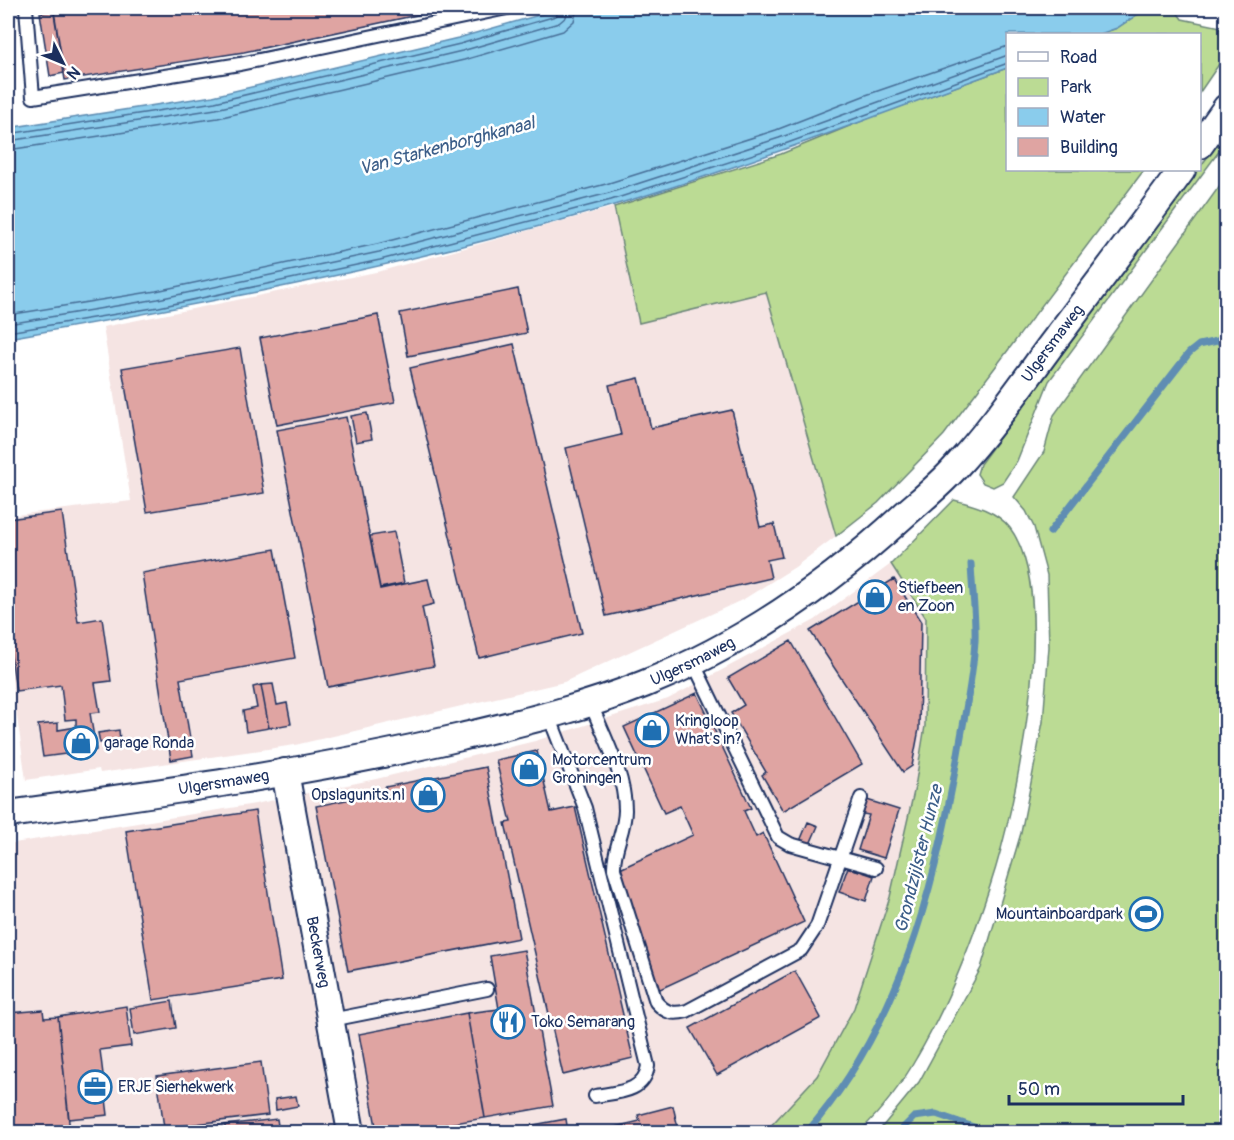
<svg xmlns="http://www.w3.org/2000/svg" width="1234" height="1140" viewBox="0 0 1234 1140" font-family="Pangolin,sans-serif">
  <rect width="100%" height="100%" fill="#fff"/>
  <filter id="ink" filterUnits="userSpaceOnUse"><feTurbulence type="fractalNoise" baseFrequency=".0167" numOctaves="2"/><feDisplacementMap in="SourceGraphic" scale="12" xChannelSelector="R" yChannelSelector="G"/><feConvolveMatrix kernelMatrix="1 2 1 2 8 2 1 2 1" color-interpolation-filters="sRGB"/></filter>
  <g filter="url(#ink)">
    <!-- built -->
    <path fill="#f5e4e3" d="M614,207L640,322L766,291L836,536L795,567L744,599L564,682L295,745L100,773L99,769L26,780L8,653V516L131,501L103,327L381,271Z
      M891,564L926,618L925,726L915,786L890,897L854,1008L817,1076L765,1132H8V844L255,804L376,779L535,741L668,699L815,620Z"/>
    <!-- green -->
    <path fill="#bbdb94" stroke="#6b8579" stroke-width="1.5" d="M1147,8H1174L1182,19L1226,28V54L1200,92V34H1100L1117,28Z
      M1007,68L1008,170H1144L944,435L878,503L836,536L766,292L639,323L614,207L781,154L874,116Z
      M1226,132V142L1049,381L1017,461L1003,482L993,487L983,483L977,474L980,464Z
      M1226,177V1132H878L919,1082L981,968L1021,833L1043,722L1049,647L1047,575L1034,527L1026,511L1014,497L1044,452L1054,415Z
      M954,500C974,505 997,511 1010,528C1061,597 1016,808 990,886C971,944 948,1005 917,1057C902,1084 881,1111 859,1132H765L817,1076L854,1008L890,897L915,787L925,726L926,618L891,564Z"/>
    <!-- water -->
    <path fill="#8accec" stroke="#5e8db3" stroke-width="1.5" d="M564,8H1147L1117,28L1100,34H1008L1007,68C877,115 747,166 614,205C415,264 211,303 8,338V128L213,96L458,38Z"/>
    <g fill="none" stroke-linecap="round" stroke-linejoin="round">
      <!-- shore -->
      <path stroke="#476e97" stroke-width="1.5" d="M8,134L215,102L460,44L556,16L560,8
        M8,141L216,109L462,51L559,23L566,17L568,8
        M8,150L218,118L464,60L563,31L574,21L577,8
        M8,315L156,291L377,244L606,184L776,130L866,95L1008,46
        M8,324L158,299L379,252L609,193L779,138L1008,55
        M8,332L159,307L380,260L611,200L782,145L1008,63"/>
      <!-- stream -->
      <path stroke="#5e8db3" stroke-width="7" d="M1050,532L1189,353L1199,345L1226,339
        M807,1132C899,1027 935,889 958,754C964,717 973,679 975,641C976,616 972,590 971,564
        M899,1132L914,1117L936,1114L988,1132"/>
    </g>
    <!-- building -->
    <path fill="#dfa4a2" stroke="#1b2f5e" stroke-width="1.5" d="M53,8H450L244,52L65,80Z
      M54,11L64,73L50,76L40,13Z
      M518,289L527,333L408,356L400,313Z
      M378,315L395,402L277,425L260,338Z
      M514,344L582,633L479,658L410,368Z
      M240,348L264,493L147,512L122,368Z
      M639,378L651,428L732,410L760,527L774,524L782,557L767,560L771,578L606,616L566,448L621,435L609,385Z
      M367,413L372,439L356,442L351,416Z
      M346,417L380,589L428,579L434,604L422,607L434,666L328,687L277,430Z
      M62,512L78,622L102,618L111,681L95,683L100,712L90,713L96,750L43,757L38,725L58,723V730L76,727V719L65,720L61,685L16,691L8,633V519Z
      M394,532L404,583L380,588L370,536Z
      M275,549L295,658L180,679L193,756L171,760L142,573Z
      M894,579L921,622L919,729L912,766L903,772L810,631Z
      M791,641L862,764L783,811L762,775L766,772L731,713L744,705L728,678Z
      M273,684L277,705L287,703L291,724L269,728L261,685Z
      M261,685L269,728L246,732L243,711L257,708L253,687Z
      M697,693L751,808L744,811L756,837L763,833L804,922L658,990L620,869L693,835L680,806L664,813L624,727Z
      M119,730L120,740L100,743L98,733Z
      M537,751L551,812L575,807L633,1058L563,1075L505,823L511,822L496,760Z
      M486,767L519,938L348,971L316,806L386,792L385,787Z
      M867,800L899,810L884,858L858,850L869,815L863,814Z
      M255,811L282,980L153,1000L126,831Z
      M808,822L818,826L810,844L800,841Z
      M848,867L874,876L866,901L839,892Z
      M524,950L553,1106L485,1118L467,1013L499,1009L490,956Z
      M795,971L821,1018L717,1075L690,1028Z
      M172,1001L176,1028L134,1035L130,1008Z
      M126,1006L131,1046L100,1050L108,1115L69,1119L58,1017Z
      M43,1010L44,1018L58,1017L70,1132H8V1013Z
      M467,1013L485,1118L400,1132H377L359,1034Z
      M261,1062L268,1115L164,1128L157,1076Z
      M296,1096L298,1106L276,1110L275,1099Z
      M673,1106L679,1132H607L606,1129L640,1121L638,1115Z
      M277,1119L279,1132H225V1125Z
      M566,1119L568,1132H495Z
      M220,1126L221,1132H174Z"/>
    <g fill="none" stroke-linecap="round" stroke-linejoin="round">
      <defs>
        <path id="lane" d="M26,8L33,97L240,64L507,8
          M693,662L778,837L790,844L876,868
          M591,704C604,737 625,774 625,810C625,831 613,849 614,869L656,1002C666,1013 673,1015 687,1011L801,950L817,926L861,798
          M549,716L585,808L648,1066C644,1093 617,1092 595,1096
          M331,1020L487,989"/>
        <g id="street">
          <path d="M1200,145L1226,108"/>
          <path id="s1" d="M285,772L351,1132"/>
          <path id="s2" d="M8,814C159,793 312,772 461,737C523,722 584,708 644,684C742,645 826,587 903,516C921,500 940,485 955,468C990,430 1020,387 1051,345C1095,287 1139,229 1182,170"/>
        </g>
      </defs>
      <!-- lane casing -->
      <use href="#lane" stroke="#1b2f5e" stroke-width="16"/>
      <!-- street casing -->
      <use href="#street" stroke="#1b2f5e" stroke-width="30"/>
      <!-- lane -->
      <use href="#lane" stroke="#fff" stroke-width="12"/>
      <!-- street -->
      <use href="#street" stroke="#fff" stroke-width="26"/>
    </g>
  </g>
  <!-- icons -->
  <defs>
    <symbol id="shop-ring" viewBox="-11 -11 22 22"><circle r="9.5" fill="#fff" stroke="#1f6fb2" stroke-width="1.5"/><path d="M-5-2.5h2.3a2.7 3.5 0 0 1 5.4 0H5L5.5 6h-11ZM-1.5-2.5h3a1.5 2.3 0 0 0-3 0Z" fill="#1f6fb2"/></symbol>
    <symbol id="stadium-ring" viewBox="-11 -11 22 22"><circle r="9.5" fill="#fff" stroke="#1f6fb2" stroke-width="1.5"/><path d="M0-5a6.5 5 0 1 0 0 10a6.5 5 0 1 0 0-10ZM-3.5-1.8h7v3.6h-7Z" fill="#1f6fb2"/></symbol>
    <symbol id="restaurant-ring" viewBox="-11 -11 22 22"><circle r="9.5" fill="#fff" stroke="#1f6fb2" stroke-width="1.5"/><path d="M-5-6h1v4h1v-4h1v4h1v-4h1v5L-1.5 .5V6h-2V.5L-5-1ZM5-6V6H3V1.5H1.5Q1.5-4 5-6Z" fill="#1f6fb2"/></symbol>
    <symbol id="office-ring" viewBox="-11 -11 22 22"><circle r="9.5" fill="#fff" stroke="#1f6fb2" stroke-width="1.5"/><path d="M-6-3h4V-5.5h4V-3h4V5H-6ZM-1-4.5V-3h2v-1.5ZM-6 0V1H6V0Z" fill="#1f6fb2"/></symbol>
  </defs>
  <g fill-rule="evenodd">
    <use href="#shop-ring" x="856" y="578" width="38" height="38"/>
    <use href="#shop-ring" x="633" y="711" width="38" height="38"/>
    <use href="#shop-ring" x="62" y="724" width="38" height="38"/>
    <use href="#shop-ring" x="510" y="750" width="38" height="38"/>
    <use href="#shop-ring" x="409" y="776" width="38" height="38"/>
    <use href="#stadium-ring" x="1127" y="895" width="38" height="38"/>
    <use href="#restaurant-ring" x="489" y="1003" width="38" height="38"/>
    <use href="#office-ring" x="76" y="1068" width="38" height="38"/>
  </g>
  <g text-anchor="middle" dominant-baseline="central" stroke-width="5" stroke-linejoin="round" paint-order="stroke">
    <!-- street labels -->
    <g font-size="16" fill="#1b2f5e" stroke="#fff">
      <text stroke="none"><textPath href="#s2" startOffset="1190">Ulgersmaweg</textPath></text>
      <text stroke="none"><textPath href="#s2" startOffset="704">Ulgersmaweg</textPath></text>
      <text stroke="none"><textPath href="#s2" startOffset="218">Ulgersmaweg</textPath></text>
      <text stroke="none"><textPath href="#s1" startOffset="183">Beckerweg</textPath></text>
    </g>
    <!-- poi labels -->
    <g font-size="16" fill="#1b2f5e" stroke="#fff" text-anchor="start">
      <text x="898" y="588">Stiefbeen<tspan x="898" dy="18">en Zoon</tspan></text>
      <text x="675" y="721">Kringloop<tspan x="675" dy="18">What's in?</tspan></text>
      <text x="104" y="743">garage Ronda</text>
      <text x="552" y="760">Motorcentrum<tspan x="552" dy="18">Groningen</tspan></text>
      <text x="405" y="795" text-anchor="end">Opslagunits.nl</text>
      <text x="1123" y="914" text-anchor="end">Mountainboardpark</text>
      <text x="531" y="1022">Toko Semarang</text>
      <text x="118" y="1087">ERJE Sierhekwerk</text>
    </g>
    <!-- water labels -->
    <g font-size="18" font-style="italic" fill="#3c5e89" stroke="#fff">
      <text transform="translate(447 146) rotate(-15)">Van Starkenborghkanaal</text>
      <text transform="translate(919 859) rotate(-76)">Grondzijlster Hunze</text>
    </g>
  </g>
  <!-- margin -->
  <rect width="1234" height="1140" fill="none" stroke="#fff" stroke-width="30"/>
  <rect x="15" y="15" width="1204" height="1110" fill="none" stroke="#1b2f5e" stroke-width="2" filter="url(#ink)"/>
  <!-- legend -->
  <rect x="1006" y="33" width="195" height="138" fill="#ffffff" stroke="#a4acbf" stroke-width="1.5"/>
  <rect x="1018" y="52" width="30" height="9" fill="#ffffff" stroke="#a4acbf" stroke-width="1.5"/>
  <text x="1060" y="63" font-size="18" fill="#1b2f5e">Road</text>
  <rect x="1018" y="78" width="30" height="18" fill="#bbdb94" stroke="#a4acbf" stroke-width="1.5"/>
  <text x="1060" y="93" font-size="18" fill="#1b2f5e">Park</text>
  <rect x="1018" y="108" width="30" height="18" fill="#8accec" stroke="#a4acbf" stroke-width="1.5"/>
  <text x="1060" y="123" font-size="18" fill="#1b2f5e">Water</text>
  <rect x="1018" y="138" width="30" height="18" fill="#dfa4a2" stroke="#a4acbf" stroke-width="1.5"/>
  <text x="1060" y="153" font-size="18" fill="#1b2f5e">Building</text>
  <!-- north arrow -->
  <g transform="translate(63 63) rotate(133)" stroke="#ffffff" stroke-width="4.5" paint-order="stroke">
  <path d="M0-4.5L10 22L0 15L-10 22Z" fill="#1b2f5e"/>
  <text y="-9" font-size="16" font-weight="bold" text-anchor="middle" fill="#1b2f5e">N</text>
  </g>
  <!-- scale -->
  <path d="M1009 1095v9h174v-9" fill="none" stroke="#1b2f5e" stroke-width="3"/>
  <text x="1018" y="1095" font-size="18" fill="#1b2f5e" stroke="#ffffff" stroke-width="4.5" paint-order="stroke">50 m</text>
</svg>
